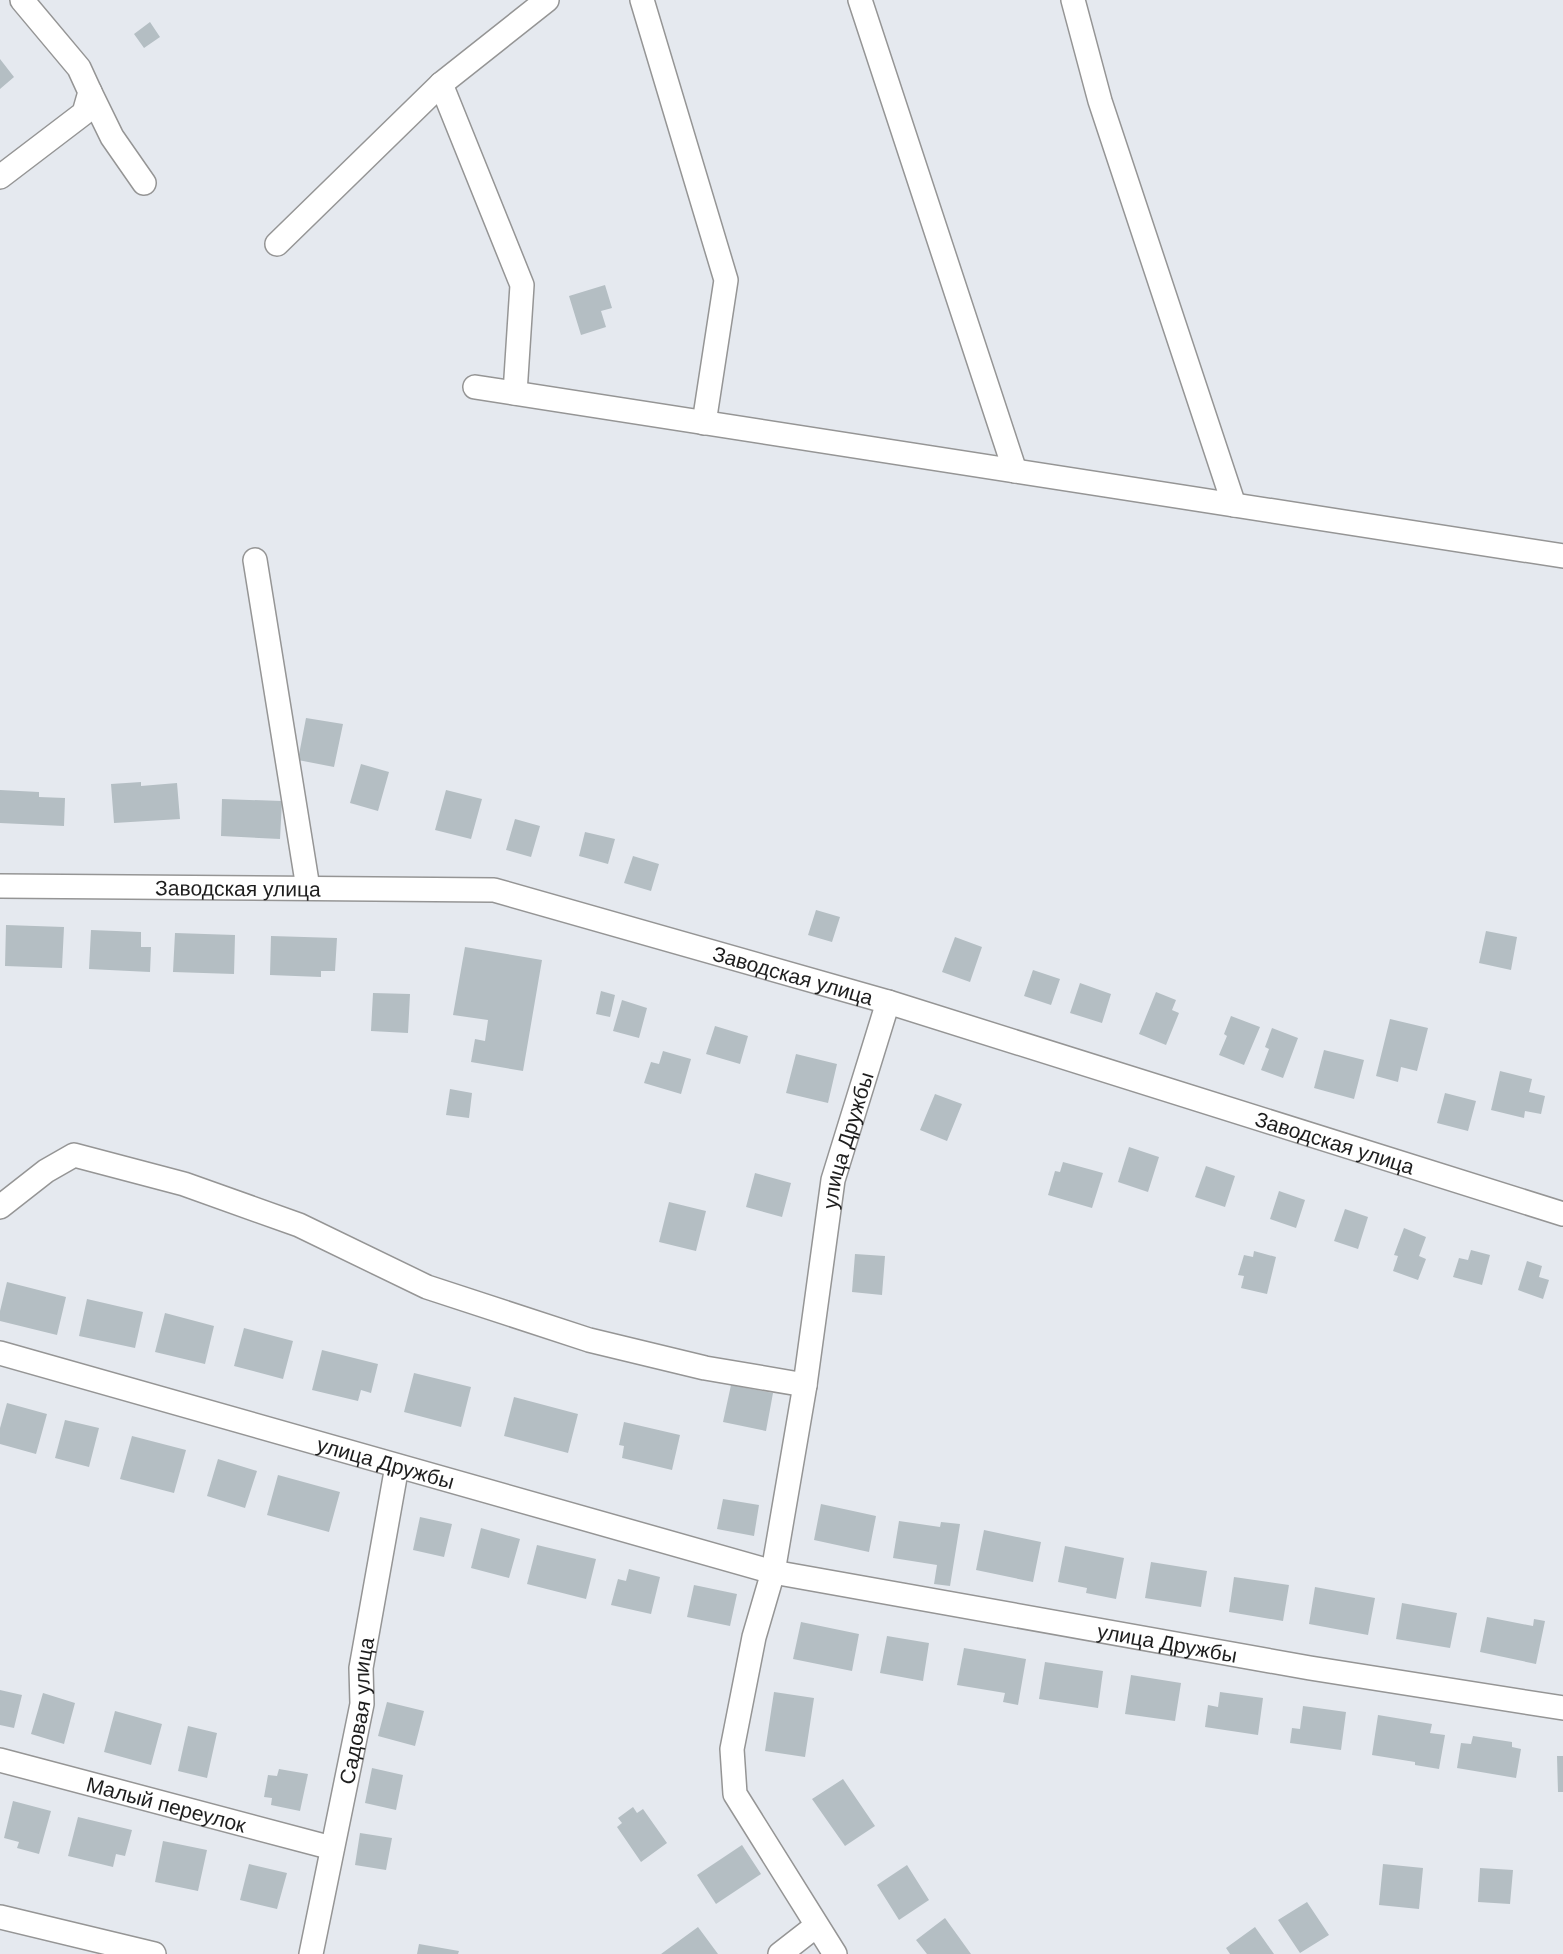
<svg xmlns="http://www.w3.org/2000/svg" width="1563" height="1954" viewBox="0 0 1563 1954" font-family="Arial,sans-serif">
  <rect width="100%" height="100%" fill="#e5e9ef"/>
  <!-- building -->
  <path fill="#b4bec3" d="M150,22L160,37L144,48L134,34Z
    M0,59L14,77L0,89Z
    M605,285L612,308L601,311L606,327L581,335L569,296Z
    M306,718L343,724L334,767L298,760Z
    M361,764L389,772L378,811L350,803Z
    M141,782V786L177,783L180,819L114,823L111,784Z
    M0,790L39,792V797L65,798L64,826L0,823Z
    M446,790L482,799L471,839L435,830Z
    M222,799L282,801L280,839L221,836Z
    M515,819L540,826L531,857L506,850Z
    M585,832L615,839L608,864L579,856Z
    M633,856L659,864L651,891L624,883Z
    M816,910L840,917L832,942L808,935Z
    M6,925L64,927L62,968L5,966Z
    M91,930L141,932V947H151L150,972L89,969Z
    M1486,931L1517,937L1511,970L1479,963Z
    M175,933L235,935L234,974L173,972Z
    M271,936L337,938L335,971H321V977L270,975Z
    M955,937L982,947L970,982L942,972Z
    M465,947L542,960L523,1071L471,1062L475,1039L485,1041L488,1020L453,1015Z
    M1033,970L1060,979L1051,1005L1024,996Z
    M1080,983L1111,994L1102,1023L1070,1013Z
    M601,991L615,995L610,1017L596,1014Z
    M1156,992L1176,1000L1172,1010L1179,1013L1166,1045L1139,1034Z
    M373,993L410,994L408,1033L371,1031Z
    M622,1000L647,1008L639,1038L613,1031Z
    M1231,1016L1260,1027L1244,1065L1219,1055L1227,1036L1224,1034Z
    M1390,1019L1428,1028L1417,1071L1401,1067L1398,1082L1376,1076Z
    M715,1026L748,1036L740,1064L706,1054Z
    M1272,1028L1298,1038L1283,1078L1261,1070L1269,1049L1265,1047Z
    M1324,1050L1364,1060L1354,1099L1314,1088Z
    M663,1051L691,1059L681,1094L644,1083L651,1062L659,1064Z
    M796,1054L837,1064L828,1103L786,1093Z
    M1500,1071L1532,1079L1529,1092L1545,1096L1541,1114L1525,1111L1524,1118L1491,1110Z
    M450,1089L472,1093L469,1118L446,1115Z
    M1445,1093L1476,1101L1468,1131L1437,1123Z
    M935,1094L962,1104L947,1141L920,1130Z
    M1129,1147L1159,1157L1148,1192L1118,1182Z
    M1063,1162L1103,1173L1092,1208L1048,1195L1055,1171L1060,1172Z
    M1206,1166L1235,1176L1225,1207L1195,1197Z
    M755,1173L791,1183L782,1217L746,1207Z
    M1279,1191L1305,1200L1296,1228L1270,1219Z
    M669,1202L706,1211L696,1251L659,1242Z
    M1345,1209L1368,1217L1358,1249L1334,1241Z
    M1404,1228L1426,1237L1419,1256L1426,1259L1418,1280L1393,1271L1398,1256L1394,1255Z
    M1471,1250L1490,1255L1482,1285L1453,1277L1459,1258L1468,1260Z
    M1254,1251L1276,1257L1267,1294L1241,1288L1244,1276L1238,1275L1244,1255L1253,1257Z
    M855,1254L885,1256L882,1295L852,1292Z
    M1527,1261L1542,1266L1539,1277L1549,1280L1543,1299L1518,1290Z
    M7,1282L66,1297L57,1335L0,1321V1311Z
    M87,1299L143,1312L135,1348L79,1336Z
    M165,1313L214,1326L205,1364L155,1352Z
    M244,1328L293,1341L283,1379L234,1366Z
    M322,1350L378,1364L371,1393L361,1390L358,1401L312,1390Z
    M414,1373L471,1387L461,1427L404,1412Z
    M731,1385L773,1393L766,1431L723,1422Z
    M514,1397L578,1414L568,1453L504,1436Z
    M7,1403L47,1414L36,1454L0,1444V1428Z
    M65,1420L99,1428L89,1467L55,1458Z
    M624,1422L680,1435L672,1470L622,1458L624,1446L619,1445Z
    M132,1436L186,1450L174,1493L120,1479Z
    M218,1459L257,1471L245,1508L207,1496Z
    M278,1475L340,1492L329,1532L267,1515Z
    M723,1499L759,1505L754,1536L717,1529Z
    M821,1504L876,1516L869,1552L814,1540Z
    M420,1517L452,1524L444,1557L413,1550Z
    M899,1521L940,1527L941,1522L960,1524L950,1586L934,1584L937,1565L893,1558Z
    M481,1528L520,1539L509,1578L471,1568Z
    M984,1530L1041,1542L1033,1582L976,1570Z
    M537,1545L596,1559L586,1599L527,1584Z
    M1065,1546L1124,1558L1116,1599L1086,1593L1087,1588L1058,1582Z
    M1151,1562L1207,1571L1201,1607L1145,1598Z
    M629,1569L660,1577L651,1614L611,1605L618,1579L626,1581Z
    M1234,1577L1289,1585L1283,1621L1229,1612Z
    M694,1585L737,1594L730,1626L687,1617Z
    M1315,1587L1375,1598L1368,1635L1309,1624Z
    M1402,1603L1457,1613L1450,1648L1396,1639Z
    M1487,1617L1533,1626L1534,1619L1545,1621L1536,1664L1480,1652Z
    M801,1622L859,1634L852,1671L793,1659Z
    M887,1636L929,1643L923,1681L880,1673Z
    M964,1648L1026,1659L1018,1705L1003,1702L1005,1693L957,1685Z
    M1045,1662L1103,1671L1098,1708L1039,1699Z
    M1131,1675L1181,1683L1175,1721L1125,1714Z
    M0,1690L22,1695L14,1728L0,1725Z
    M774,1692L814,1698L805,1757L765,1751Z
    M1220,1692L1263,1698L1258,1735L1205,1727L1208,1705L1218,1707Z
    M43,1693L75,1703L64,1744L31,1734Z
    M387,1702L424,1711L415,1746L378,1736Z
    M1303,1706L1346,1712L1341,1750L1290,1743L1292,1728L1300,1729Z
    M115,1711L162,1724L151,1765L104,1752Z
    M1378,1715L1432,1724L1430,1733L1445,1735L1439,1769L1415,1765V1762L1372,1755Z
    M188,1726L217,1733L207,1778L178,1771Z
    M1473,1736L1512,1742V1747L1521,1749L1516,1778L1457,1768L1461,1743L1471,1744Z
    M1557,1756H1563V1792H1558Z
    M372,1768L403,1775L396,1810L365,1803Z
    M279,1769L308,1774L300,1811L271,1805L272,1798L264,1797L268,1775L277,1776Z
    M843,1779L875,1826L845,1846L812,1799Z
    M13,1801L51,1811L39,1854L17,1848L19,1842L4,1838Z
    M633,1807L637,1813L643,1809L667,1843L641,1862L617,1827L622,1823L618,1818Z
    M78,1817L132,1830L125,1856L116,1854L113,1867L68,1856Z
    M360,1833L392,1838L386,1870L355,1865Z
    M163,1841L207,1850L198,1891L155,1882Z
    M742,1845L761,1874L716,1904L697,1875Z
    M249,1864L287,1873L277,1909L240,1900Z
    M1383,1864L1423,1868L1419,1909L1379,1905Z
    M907,1865L929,1900L899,1920L877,1885Z
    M1480,1868L1513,1870L1510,1904L1478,1902Z
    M1307,1902L1329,1935L1300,1953L1278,1920Z
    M945,1918L971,1954H927L916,1940Z
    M698,1927L718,1954H661Z
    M1255,1927L1274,1954H1230L1226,1948Z
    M419,1944L459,1951L458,1954H417Z"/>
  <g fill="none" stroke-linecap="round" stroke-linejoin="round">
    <defs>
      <g id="minor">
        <path d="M642,0L726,280L704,423"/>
        <path d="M860,0L1015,471"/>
        <path d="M1073,0L1100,101L1234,505"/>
        <path d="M441,84L522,285L515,393"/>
        <path d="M90,92L112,137L144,183"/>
        <path d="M0,177L84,113L90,92L79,68L22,0"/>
        <path d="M277,244L441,84L547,0"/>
        <path d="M475,387L1563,556"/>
        <path d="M255,560L308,888"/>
        <path id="s1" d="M0,886L494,890L888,1002L1563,1214"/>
        <path d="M0,1207L46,1171L74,1155L184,1184L299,1225L427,1287L589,1340L705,1368L805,1385"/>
        <path id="s2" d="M0,1353L773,1572L1310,1668L1563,1708"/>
        <path id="s3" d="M0,1760L332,1848"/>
        <path d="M0,1917L154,1954"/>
        <path id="s4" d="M311,1954L362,1704L361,1668L397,1466"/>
        <path d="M780,1954L816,1926"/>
        <path id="s5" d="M835,1954L735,1794L732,1749L754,1637L773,1572L805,1385L833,1180L888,1002"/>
      </g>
    </defs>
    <!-- minor casing -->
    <use href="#minor" stroke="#959595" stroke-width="26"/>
    <!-- minor -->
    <use href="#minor" stroke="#fff" stroke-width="23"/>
  </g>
  <g text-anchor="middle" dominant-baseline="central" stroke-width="5" stroke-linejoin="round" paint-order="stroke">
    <!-- street labels -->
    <g font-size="21" fill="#1e1e1e" stroke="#fff">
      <text stroke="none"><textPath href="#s1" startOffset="238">Заводская улица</textPath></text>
      <text stroke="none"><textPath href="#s1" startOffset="805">Заводская улица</textPath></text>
      <text stroke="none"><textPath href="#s5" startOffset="854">улица Дружбы</textPath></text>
      <text stroke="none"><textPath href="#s1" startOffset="1372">Заводская улица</textPath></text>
      <text stroke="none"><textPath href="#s2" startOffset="401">улица Дружбы</textPath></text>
      <text stroke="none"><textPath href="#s2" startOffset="1204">улица Дружбы</textPath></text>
      <text stroke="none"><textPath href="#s4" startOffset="248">Садовая улица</textPath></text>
      <text stroke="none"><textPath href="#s3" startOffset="172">Малый переулок</textPath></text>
    </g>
  </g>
</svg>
